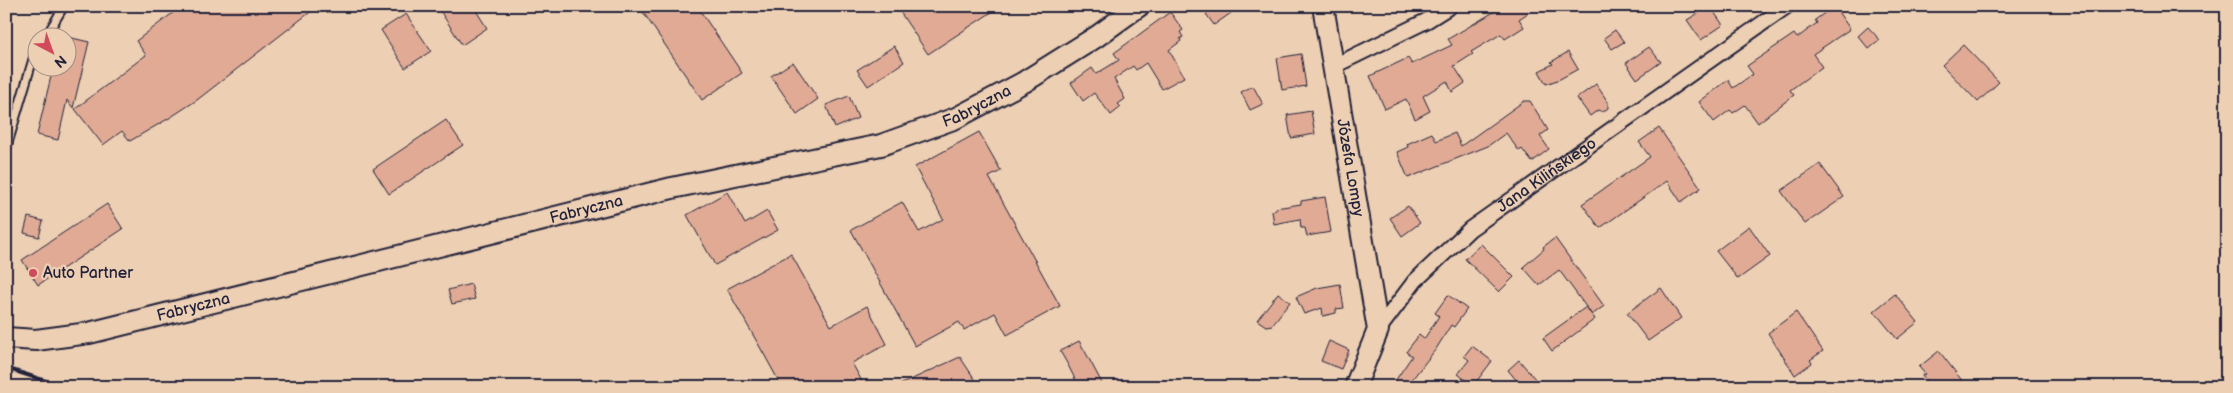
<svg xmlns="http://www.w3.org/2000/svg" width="2233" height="393" viewBox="0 0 2233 393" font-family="'Balsamiq Sans',sans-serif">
  <rect width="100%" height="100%" fill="#edcfb3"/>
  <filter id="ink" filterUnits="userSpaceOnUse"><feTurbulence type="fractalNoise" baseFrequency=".02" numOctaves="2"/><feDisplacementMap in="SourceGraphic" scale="10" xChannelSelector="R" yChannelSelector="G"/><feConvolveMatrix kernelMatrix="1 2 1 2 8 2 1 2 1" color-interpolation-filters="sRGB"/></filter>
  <g filter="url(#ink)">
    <!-- building -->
    <path fill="#e0aa95" stroke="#22223b" d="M182,6H318L197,100L171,117L130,141L122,131L103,145L75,109L146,55L136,41Z
      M437,6H473L487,28L462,45Z
      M639,6H697L742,73L702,100Z
      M896,6H1001L928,54Z
      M1216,6H1241L1214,25L1206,14Z
      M1504,6H1538L1519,19L1524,27L1505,39L1501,34L1471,52L1473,54L1454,66L1465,83L1452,92L1447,81L1423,96L1430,111L1415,119L1406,99L1385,109L1370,76L1408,58L1412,64L1452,45L1448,39Z
      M1710,6L1723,25L1701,40L1687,20Z
      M1834,6L1850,29L1813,54L1822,67L1790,90L1794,95L1758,123L1745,105L1733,113L1730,110L1714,122L1699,102L1728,80L1733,88L1753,74L1747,66L1794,34L1797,38L1817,23L1815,20Z
      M1170,12L1183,30L1180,32L1183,37L1180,39L1181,41L1169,50L1184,77L1162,89L1146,63L1136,70L1133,66L1114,79L1125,99L1118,104L1121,107L1111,115L1094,93L1083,101L1071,83L1092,68L1096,74L1119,60L1114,53Z
      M406,14L431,51L405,68L381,30Z
      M1868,27L1880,40L1869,49L1858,36Z
      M1615,30L1624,42L1612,49L1604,38Z
      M68,37L89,42L73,108L67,100L58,140L37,135L53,68H68Z
      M1963,45L1999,82L1978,102L1942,65Z
      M894,46L904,62L868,86L857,70Z
      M1649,47L1661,62L1637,79L1626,63Z
      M1568,52L1578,69L1560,79L1546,84L1539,71L1553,64L1551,62Z
      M1301,54L1306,86L1282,90L1277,58Z
      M793,62L818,99L797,114L771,76Z
      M1596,84L1608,102V108L1603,112L1598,110L1590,116L1577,98Z
      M1253,86L1263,104L1250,110L1241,92Z
      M849,96L858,118L835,128L826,105Z
      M1524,101H1530L1548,130L1540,136L1549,149L1532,162L1522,149L1519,151L1506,133L1488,146L1408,178L1397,152L1408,147L1407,144L1432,133L1436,141L1455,133L1461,146Z
      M1311,111L1315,134L1291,138L1287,115Z
      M446,120L463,145L389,194L373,169Z
      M1659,128L1701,188L1681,202L1667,181L1600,228L1582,204L1650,157L1639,142Z
      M979,132L1001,171L989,177L1060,306L1007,335L995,313L964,330L959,322L915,346L851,230L902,202L919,232L943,219L915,167Z
      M1820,164L1844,197L1805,224L1781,191Z
      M727,192L745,224L767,211L778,230L715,265L687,215Z
      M1325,197L1331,232L1307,236L1305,228H1301L1300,219L1274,224L1272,211L1276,210V208L1301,204V201Z
      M107,204L123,229L38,285L22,260Z
      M1408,206L1420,223L1402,236L1390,218Z
      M28,217L43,221L39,237L24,233Z
      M1749,226L1770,256L1738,279L1716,251Z
      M1555,238L1604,306L1592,315L1559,270L1539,285L1523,267L1544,249L1543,247Z
      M1481,244L1514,277L1499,292L1465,259Z
      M791,254L831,326L867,306L887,344L852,363L865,387H782L765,356L727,289Z
      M471,284L475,299L452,304L448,290Z
      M1340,284L1344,308L1336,309V313L1323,316L1322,308L1304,314L1296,297L1317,288Z
      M1661,288L1681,318L1648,341L1627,313Z
      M1278,293L1290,302L1272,325L1266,326L1257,320Z
      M1895,294L1918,322L1897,339L1874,311Z
      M1448,295L1467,309L1454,327L1451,325L1436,349L1406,387H1391L1412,356L1406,352L1419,335L1424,339L1439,316L1435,313Z
      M1586,307L1595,319L1552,351L1543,338Z
      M1796,312L1823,351L1810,360L1812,363L1795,375L1768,333Z
      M1079,341L1087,355L1104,387H1079L1068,365L1060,351Z
      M1329,341L1349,350L1341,369L1321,361Z
      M1472,346L1492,361L1473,386L1458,374L1469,360L1464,356Z
      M1939,351L1967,387H1931L1922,375L1925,374L1919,367Z
      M960,357L980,387H895Z
      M1519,360L1542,387H1522L1508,370Z"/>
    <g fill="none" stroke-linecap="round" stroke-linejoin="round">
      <defs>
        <path id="lane" d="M45,38L64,6
          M6,150L33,59L38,51"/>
        <g id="street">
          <path d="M1334,66L1426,21L1450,6"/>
          <path id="s1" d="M1378,330L1415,281L1470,229L1787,6"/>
        </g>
        <g id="secondary">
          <path id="s2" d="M1323,6L1378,330L1355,387"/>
          <path id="s3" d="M6,338L36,340L89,333L672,188L881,145L956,118L1024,82L1096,37L1139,6"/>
        </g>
      </defs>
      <!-- lane casing -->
      <use href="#lane" stroke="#22223b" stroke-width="11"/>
      <!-- street casing -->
      <use href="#street" stroke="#22223b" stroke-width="18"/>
      <!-- secondary casing -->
      <use href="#secondary" stroke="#22223b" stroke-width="24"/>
      <!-- lane -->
      <use href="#lane" stroke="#edcfb3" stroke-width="7"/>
      <!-- street -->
      <use href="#street" stroke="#edcfb3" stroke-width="14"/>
      <!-- secondary -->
      <use href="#secondary" stroke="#edcfb3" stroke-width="20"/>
      <!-- rail -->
      <path stroke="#22223b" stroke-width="4" d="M6,15L13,6
        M6,368L64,387"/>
    </g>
  </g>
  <!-- markers -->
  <circle fill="#d1495b" stroke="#edcfb3" stroke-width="2" cx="33" cy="273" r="5"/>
  <g text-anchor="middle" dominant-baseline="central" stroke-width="4.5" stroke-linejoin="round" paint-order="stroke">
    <!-- street labels -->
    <g font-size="16" fill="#22223b" stroke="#edcfb3">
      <text stroke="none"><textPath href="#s3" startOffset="1001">Fabryczna</textPath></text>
      <text stroke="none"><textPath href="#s2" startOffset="164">Józefa Lompy</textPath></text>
      <text stroke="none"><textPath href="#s1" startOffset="231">Jana Kilińskiego</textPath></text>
      <text stroke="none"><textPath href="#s3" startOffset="596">Fabryczna</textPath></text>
      <text stroke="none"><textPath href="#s3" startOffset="191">Fabryczna</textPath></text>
    </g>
    <!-- poi labels -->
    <g font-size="16" fill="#22223b" stroke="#edcfb3" text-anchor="start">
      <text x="43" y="273">Auto Partner</text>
    </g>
  </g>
  <!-- margin -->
  <rect width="2233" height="393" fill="none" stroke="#edcfb3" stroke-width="25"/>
  <rect x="12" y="12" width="2208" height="368" fill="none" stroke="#22223b" stroke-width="2" filter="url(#ink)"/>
  <!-- north arrow -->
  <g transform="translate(52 52) rotate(139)"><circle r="24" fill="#edcfb3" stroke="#9c8a83"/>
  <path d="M0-4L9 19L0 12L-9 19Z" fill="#d1495b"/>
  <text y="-8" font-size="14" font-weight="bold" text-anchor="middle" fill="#22223b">N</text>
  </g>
</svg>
